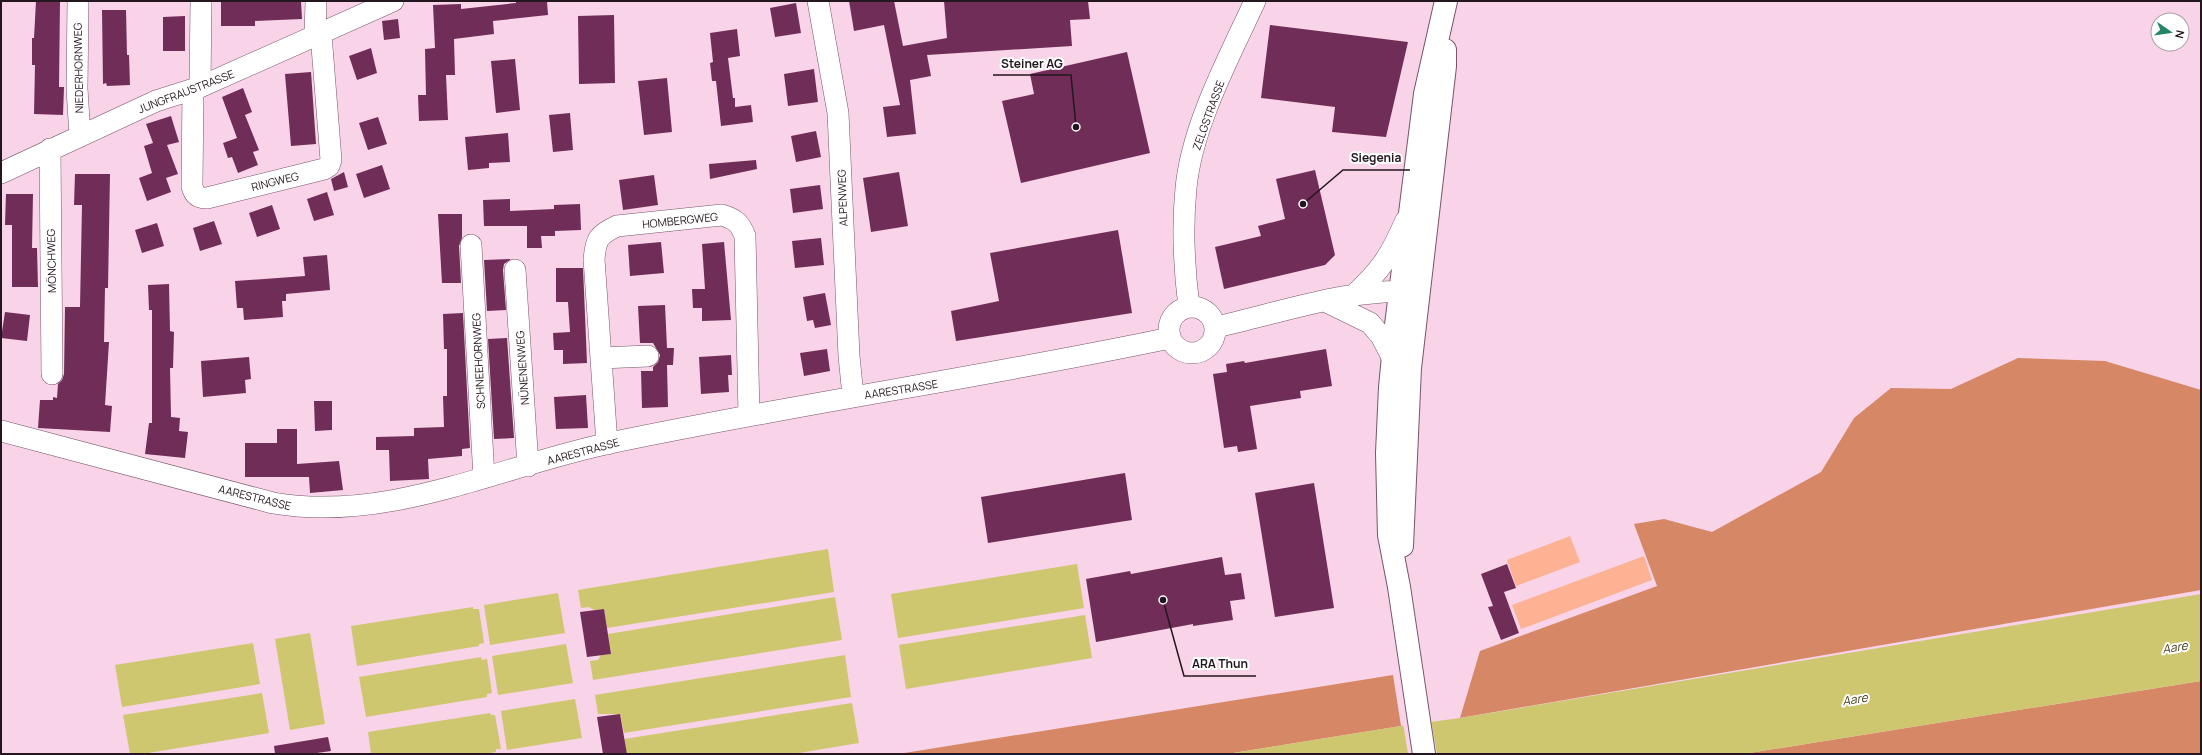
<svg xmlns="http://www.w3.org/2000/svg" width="2202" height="755" viewBox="0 0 2202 755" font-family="Manrope,sans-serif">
  <rect width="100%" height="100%" fill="#f9d3e8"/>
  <!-- green -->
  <path fill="#fcb293" d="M1570,536L1580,562L1516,586L1507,560Z
    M1644,556L1652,580L1521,629L1512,605Z"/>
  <!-- forest -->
  <path fill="#d68765" d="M2018,358L2105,361L2201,390V590L1460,718L1480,651L1657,586L1634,524L1664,519L1712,532L1821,472L1854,418L1891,388L1951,389Z
    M1393,675L1401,726L1227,754H898Z
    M2201,681V754H1743Z"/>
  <!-- water -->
  <path fill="#cfc670" d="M828,549L834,592L607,628L604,609L594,610L589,607L581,608L578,590Z
    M1077,564L1084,608L898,638L891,594Z
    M558,593L565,633L490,645L484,605Z
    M2201,594V681L1743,754H1227L1401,726L1460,718Z
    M835,597L842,640L593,680L590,661L598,660L601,655L611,654L608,634Z
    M473,607V609H479L484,643L479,644V646L357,666L351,626Z
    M1085,615L1092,658L906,689L899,645Z
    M310,633L325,724L290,730L275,639Z
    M253,643L260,684L122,707L115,665Z
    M566,644L573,683L498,695L492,656Z
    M845,655L851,697L624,733L620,714H598L595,695Z
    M481,657L482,660L487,659L492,693L487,694V697L366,717L359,677Z
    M262,693L269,733L142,754H130L123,715Z
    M575,699L582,738L507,750L501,711Z
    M852,703L859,743L793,754H627L624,739Z
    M490,713L491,715H495L501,749H496V752L485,754H371L368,732Z"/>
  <!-- pier -->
  <path fill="#f9d3e8" d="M1431,720L1437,754H1408L1403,723Z"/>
  <!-- building -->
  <path fill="#702d58" d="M36,1H60L59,87H64L63,115L34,114L35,65H32V38H34Z
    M221,1H301L302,19L255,21V26H221Z
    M516,1H547L548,15L493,21L494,34L454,39L455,75H446L448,120L419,121L418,95H426L425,49L435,48L433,5L461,4V9L516,3Z
    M849,1H894L903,46L947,38L944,1H1088L1090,19L1070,20L1072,46L927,55L931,76L910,80L916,134L887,137L883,107L900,105L884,25L854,31Z
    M796,3L801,33L775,37L770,8Z
    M102,10H126L127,55H129L130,85L107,86L106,83L103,84Z
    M614,15L615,83L579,84L578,16Z
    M185,16V51H163V17Z
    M398,19L400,38L384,40L382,21Z
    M1270,25L1408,42L1386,137L1332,132L1335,107L1261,98Z
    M737,29L740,56L728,58L733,98H735V107L751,105L753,122L721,126L716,81H712L710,63L713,62L710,33Z
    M371,48L377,73L357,80L349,56Z
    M1127,52L1150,153L1021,183L1002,101L1034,94L1030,74Z
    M515,59L520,110L496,113L491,61Z
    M814,69L818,102L788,106L784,74Z
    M311,72L316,144L291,146L285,74Z
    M667,78L672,132L644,135L638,81Z
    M243,88L252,112L245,115L259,150L253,152L258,165L238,173L232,157L228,158L223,143L237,138L222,97Z
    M570,113L573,150L553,152L549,115Z
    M171,116L179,142L167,145L178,174L166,178L171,192L147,201L139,178L152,173L144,146L153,143L146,124Z
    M378,117L387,144L368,150L359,123Z
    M816,131L821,157L796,162L791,136Z
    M508,133L510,162L489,163V168L468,170L465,137Z
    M756,160L757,169L710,179L709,164Z
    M382,165L390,189L364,198L356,174Z
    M1315,170L1335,255L1325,265L1224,289L1215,247L1261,236L1258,226L1285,219L1276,179Z
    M344,172L348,187L334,191L331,179Z
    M899,172L908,226L871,232L863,178Z
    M75,174H110L108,288H105L104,342H109L105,405L112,406L110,432L38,428L40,400H53V397L57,398L58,384L62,380L64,374L65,307H80L82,205H74Z
    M654,175L658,205L623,210L619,180Z
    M820,185L823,209L793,213L790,189Z
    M327,192L334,215L314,221L307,199Z
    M6,194H33L32,248H37L38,287H12V225H5Z
    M510,199V211L554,209V205L580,204L581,230L555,231V236H541L542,248H527V226H484L483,200Z
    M272,205L280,229L257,237L249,213Z
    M438,214H462V238L459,246L461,283H442Z
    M214,221L222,244L200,251L193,228Z
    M157,223L164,246L142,253L135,230Z
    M1118,230L1132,313L956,341L951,311L999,301L990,253Z
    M821,238L824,265L795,268L792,241Z
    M661,242L664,273L630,276L628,245Z
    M724,242L731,320L702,321V308H693L692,289H705L702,244Z
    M327,255L330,290L286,294V301H282L283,317L244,320L243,308H237L235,281L305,276L303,257Z
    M511,259L504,264L503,270L506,310L487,311L484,260Z
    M556,268H583L587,363L563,364V350H554L553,333L570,332L568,302H556Z
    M169,284L170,331L174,332L173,368H170L171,417L180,418L179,431L188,432L185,458L145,454L149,423H152V310H149L148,285Z
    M825,293L831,325L815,328L813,320L807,321L803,297Z
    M665,305L667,348H674L673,365H667L668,407L642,408L641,371H653V367L658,362L660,355L653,343H640L638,306Z
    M5,312L30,315L27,341L1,338Z
    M463,313L470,448L462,449V456L428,459L429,479L390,481L389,450H376V437L414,436V428L444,427L443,396H447V349H444L443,314Z
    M507,338L514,438L494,439L488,339Z
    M827,349L830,371L804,376L800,353Z
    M1326,349L1332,386L1300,391L1301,398L1250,406L1257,449L1238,452L1237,446L1224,448L1213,374L1227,372L1226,364L1244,361L1245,363Z
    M731,355L732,375H728L729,392L701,394L699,357Z
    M249,357L251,379L245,380L246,393L203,397L201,361Z
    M586,395L588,428L556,429L554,397Z
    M314,401H332V430L315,431Z
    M277,429H297V464L339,461L343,490L310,493L309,477H245V443H277Z
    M1125,473L1132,520L988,543L981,497Z
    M1314,483L1334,608L1275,617L1255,493Z
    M1222,557L1225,575L1241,573L1245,599L1230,601L1233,620L1193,626V624L1096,642L1086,579L1130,571L1131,574Z
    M1507,564L1516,588L1504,592L1519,633L1501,640L1488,607L1493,606L1481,574Z
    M604,609L611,654L587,657L580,612Z
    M620,714L627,754H603L597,717Z
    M328,737L331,751L310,754H275L274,746Z"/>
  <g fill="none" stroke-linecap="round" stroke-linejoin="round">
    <defs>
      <path id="minor" d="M78,1L77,89L80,136
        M818,1L838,113L849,356L853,396
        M315,36L316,1
        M200,87L201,1
        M193,90L192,186C194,195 198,198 207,198L324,169L329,166L331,160L321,34
        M50,149L52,374
        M1,173L156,101L200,87L393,1
        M471,245L484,478
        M515,270L528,466
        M1352,297C1381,270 1390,257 1406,220
        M1327,302L1370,323L1381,336L1393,359
        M1189,307C1184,268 1182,228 1186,188C1192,125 1229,58 1255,1
        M1169 330a23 23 0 1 1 46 0a23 23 0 1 1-46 0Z
        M1216,327C1280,313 1351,287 1417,292
        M601,358L648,356
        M1,431L273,503C389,523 500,466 610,443C796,404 984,377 1170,338
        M607,444L594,259C596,239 598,235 617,226L722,215C735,219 740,223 745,236L749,415"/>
      <path id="secondary" d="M1402,546L1410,368L1445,66V50
        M1424,754L1399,587L1389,535L1387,453L1390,387L1396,325L1425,94L1446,1"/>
    </defs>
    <!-- minor casing -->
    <use href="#minor" stroke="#765669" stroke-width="22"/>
    <!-- secondary casing -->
    <use href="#secondary" stroke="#765669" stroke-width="24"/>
    <!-- minor -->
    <use href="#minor" stroke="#fff" stroke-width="21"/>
    <!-- secondary -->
    <use href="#secondary" stroke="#fff" stroke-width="22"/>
  </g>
  <g text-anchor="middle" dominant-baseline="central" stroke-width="4" stroke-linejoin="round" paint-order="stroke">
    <!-- street labels -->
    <g font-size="11" fill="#23161e" stroke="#fff">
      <text transform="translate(78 68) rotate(-91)">NIEDERHORNWEG</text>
      <text transform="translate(186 91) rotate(-21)">JUNGFRAUSTRASSE</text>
      <text transform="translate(1208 115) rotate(-70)">ZELGSTRASSE</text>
      <text transform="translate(275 181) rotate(-14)">RINGWEG</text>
      <text transform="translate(842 198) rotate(-92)">ALPENWEG</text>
      <text transform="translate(680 220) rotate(-6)">HOMBERGWEG</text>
      <text transform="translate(51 261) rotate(-91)">MÖNCHWEG</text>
      <text transform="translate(478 361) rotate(-93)">SCHNEEHORNWEG</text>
      <text transform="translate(522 368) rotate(-94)">NÜNENENWEG</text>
      <text transform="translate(901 389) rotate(-9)">AARESTRASSE</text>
      <text transform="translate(583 451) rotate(-15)">AARESTRASSE</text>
      <text transform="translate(255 497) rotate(14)">AARESTRASSE</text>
    </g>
    <!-- water labels -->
    <g font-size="12" font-style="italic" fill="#45411c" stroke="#fff">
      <text transform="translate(2175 647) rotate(-9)">Aare</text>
      <text transform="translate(1855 699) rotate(-9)">Aare</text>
    </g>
  </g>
  <!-- callouts -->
  <path fill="none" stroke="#23161e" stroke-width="1.5" d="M1076 127L1071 75H993M1303 204L1343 170H1410M1163 600L1184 676H1256"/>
  <g fill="#23161e" stroke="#fff" stroke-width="1.5">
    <circle cx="1076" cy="127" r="4"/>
    <circle cx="1303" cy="204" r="4"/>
    <circle cx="1163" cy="600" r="4"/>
  </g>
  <g font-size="12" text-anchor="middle" font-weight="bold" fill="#23161e" stroke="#fff" stroke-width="4" stroke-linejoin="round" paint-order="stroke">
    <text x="1032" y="68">Steiner AG</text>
    <text x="1376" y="162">Siegenia</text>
    <text x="1220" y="668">ARA Thun</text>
  </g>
  <!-- border -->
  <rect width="2202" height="755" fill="none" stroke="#23161e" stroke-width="4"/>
  <!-- north arrow -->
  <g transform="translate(2170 32) rotate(103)"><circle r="19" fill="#ffffff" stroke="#a7a2a5"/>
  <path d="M0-3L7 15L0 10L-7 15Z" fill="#218661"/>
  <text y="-6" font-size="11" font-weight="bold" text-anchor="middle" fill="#23161e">N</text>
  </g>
</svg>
